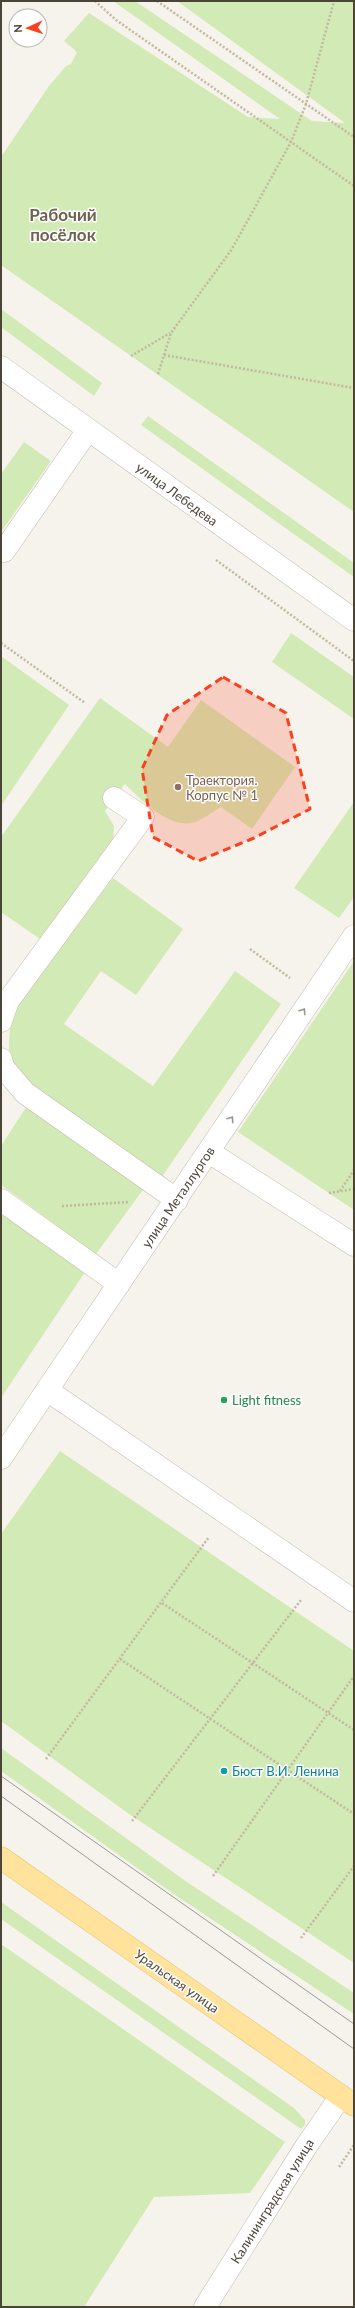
<svg xmlns="http://www.w3.org/2000/svg" width="355" height="2308" viewBox="0 0 355 2308" font-family="Lato,sans-serif">
  <rect width="100%" height="100%" fill="#f6f3ec"/>
  <!-- green -->
  <path fill="#d2eab5" d="M113,1H135L312,121L345,123L177,1H354V512L1,265V157L49,86L66,66L71,64L77,52L64,41L89,13L248,117L280,119Z
    M1,309L102,383L94,396L1,327Z
    M148,416L354,563V577L141,425Z
    M24,442L51,461L1,532V474Z
    M291,633L354,677V719L272,662Z
    M1,656L69,705L1,806Z
    M100,698L168,747L201,700L295,767L252,829L221,807C212,812 200,822 191,823C167,827 140,799 125,784L105,811L114,826L113,842L40,939L1,912V837Z
    M354,802V897L339,918L294,888Z
    M113,878L183,929L136,995L101,971L64,1024L153,1086L235,971L281,1004L161,1178L12,1073C8,1047 7,1033 16,1007Z
    M354,961V1210L238,1132Z
    M27,1106L145,1187L96,1254L1,1185V1146Z
    M1,1207L87,1269L1,1398Z
    M60,1451L354,1651V1963L129,1814L1,1721V1534Z
    M1,1748L184,1880L354,1993V2014L175,1895L1,1771Z
    M1,1902L294,2108L305,2120V2125L301,2129L1,1919Z
    M1,1944L285,2142L250,2193L154,2197L84,2307H1Z"/>
  <g fill="none" stroke-linecap="round" stroke-linejoin="round">
    <defs>
      <path id="minor" d="M1,367L354,620
        M4,551L88,430
        M1,1021L8,1001L143,817L114,798
        M1,1059L3,1067L25,1093L177,1200
        M209,1152L354,1245
        M1,1200L119,1284
        M47,1390L354,1601
        M1,1458L354,936
        M205,2307L307,2145L341,2096"/>
      <path id="major" d="M1,1858L354,2105"/>
    </defs>
    <!-- minor casing -->
    <use href="#minor" stroke="#c2bbae" stroke-width="23"/>
    <!-- major casing -->
    <use href="#major" stroke="#e6c16a" stroke-width="23"/>
    <!-- path -->
    <path stroke="#c4b79f" stroke-width="2.5" stroke-dasharray="2 2" stroke-linecap="butt" d="M95,1L116,20L354,186
      M157,1L354,137
      M164,355L354,388
      M131,356L170,333
      M158,374L171,333L232,249L291,142L306,104L334,1
      M216,560L354,661
      M1,643L85,703
      M250,949L290,978
      M340,1191L354,1170
      M329,1193L354,1189
      M62,1206L129,1202
      M162,1603L354,1730
      M120,1659L354,1814
      M46,1759L209,1537
      M132,1821L301,1600
      M213,1876L354,1676
      M301,1938L354,1866
      M339,2167L354,2145"/>
    <!-- minor -->
    <use href="#minor" stroke="#fff" stroke-width="22"/>
    <!-- major -->
    <use href="#major" stroke="#ffe39c" stroke-width="22"/>
    <!-- tram -->
    <path stroke="#9a9a9a" stroke-width="1" d="M1,1776L354,2024
      M1,1796L354,2049"/>
  </g>
  <!-- one-way arrows -->
  <defs><path id="oneway-chevron" d="M-2-3.5L2.5 0L-2 3.5" fill="none" stroke-width="1.6" stroke-linecap="round" stroke-linejoin="round"/></defs>
  <g stroke="#9c9892">
    <use href="#oneway-chevron" transform="translate(303 1011) rotate(-56)"/>
    <use href="#oneway-chevron" transform="translate(231 1119) rotate(-56)"/>
  </g>
  <!-- marked area -->
  <path fill="#fc3f1d" fill-opacity="0.2" stroke="#fc3f1d" stroke-width="3" stroke-dasharray="8 5" stroke-linejoin="round" d="M223,677L286,713L310,809L254,838L198,861L153,837L142,769L167,715Z"/>
  <!-- markers -->
  <circle fill="#8d6e63" stroke="#fff" stroke-width="1.5" cx="178" cy="787" r="4"/>
  <circle fill="#2e9e5b" stroke="#fff" stroke-width="1.5" cx="224" cy="1400" r="4"/>
  <circle fill="#0f9aa8" stroke="#fff" stroke-width="1.5" cx="224" cy="1771" r="4"/>
  <g text-anchor="middle" dominant-baseline="central" stroke-width="3" stroke-linejoin="round" paint-order="stroke">
    <!-- street labels -->
    <g font-size="13" fill="#4b4439" stroke="#fff">
      <text transform="translate(177 494) rotate(36)">улица Лебедева</text>
      <text transform="translate(178 1197) rotate(-56)">улица Металлургов</text>
      <text transform="translate(177 1981) rotate(35)">Уральская улица</text>
      <text transform="translate(272 2201) rotate(-58)">Калининградская улица</text>
    </g>
    <!-- education labels -->
    <g font-size="13" fill="#785e54" stroke="#fff" text-anchor="start">
      <text x="186" y="780">Траектория.<tspan x="186" dy="15">Корпус № 1</tspan></text>
    </g>
    <!-- leisure labels -->
    <g font-size="13" fill="#27864d" stroke="#fff" text-anchor="start">
      <text x="232" y="1400">Light fitness</text>
    </g>
    <!-- culture labels -->
    <g font-size="13" fill="#0d838f" stroke="#fff" text-anchor="start">
      <text x="232" y="1771">Бюст В.И. Ленина</text>
    </g>
    <!-- district labels -->
    <g font-size="17" font-weight="bold" fill="#6e6250" stroke="#fff">
      <text x="63" y="214">Рабочий<tspan x="63" dy="20">посёлок</tspan></text>
    </g>
  </g>
  <!-- border -->
  <rect width="355" height="2308" fill="none" stroke="#4b4439" stroke-width="4"/>
  <!-- north arrow -->
  <g transform="translate(28 28) rotate(267)"><circle r="19" fill="#ffffff" stroke="#b7b4b0"/>
  <path d="M0-3L7 15L0 10L-7 15Z" fill="#fc3f1d"/>
  <text y="-6" font-size="11" font-weight="bold" text-anchor="middle" fill="#4b4439">N</text>
  </g>
</svg>
